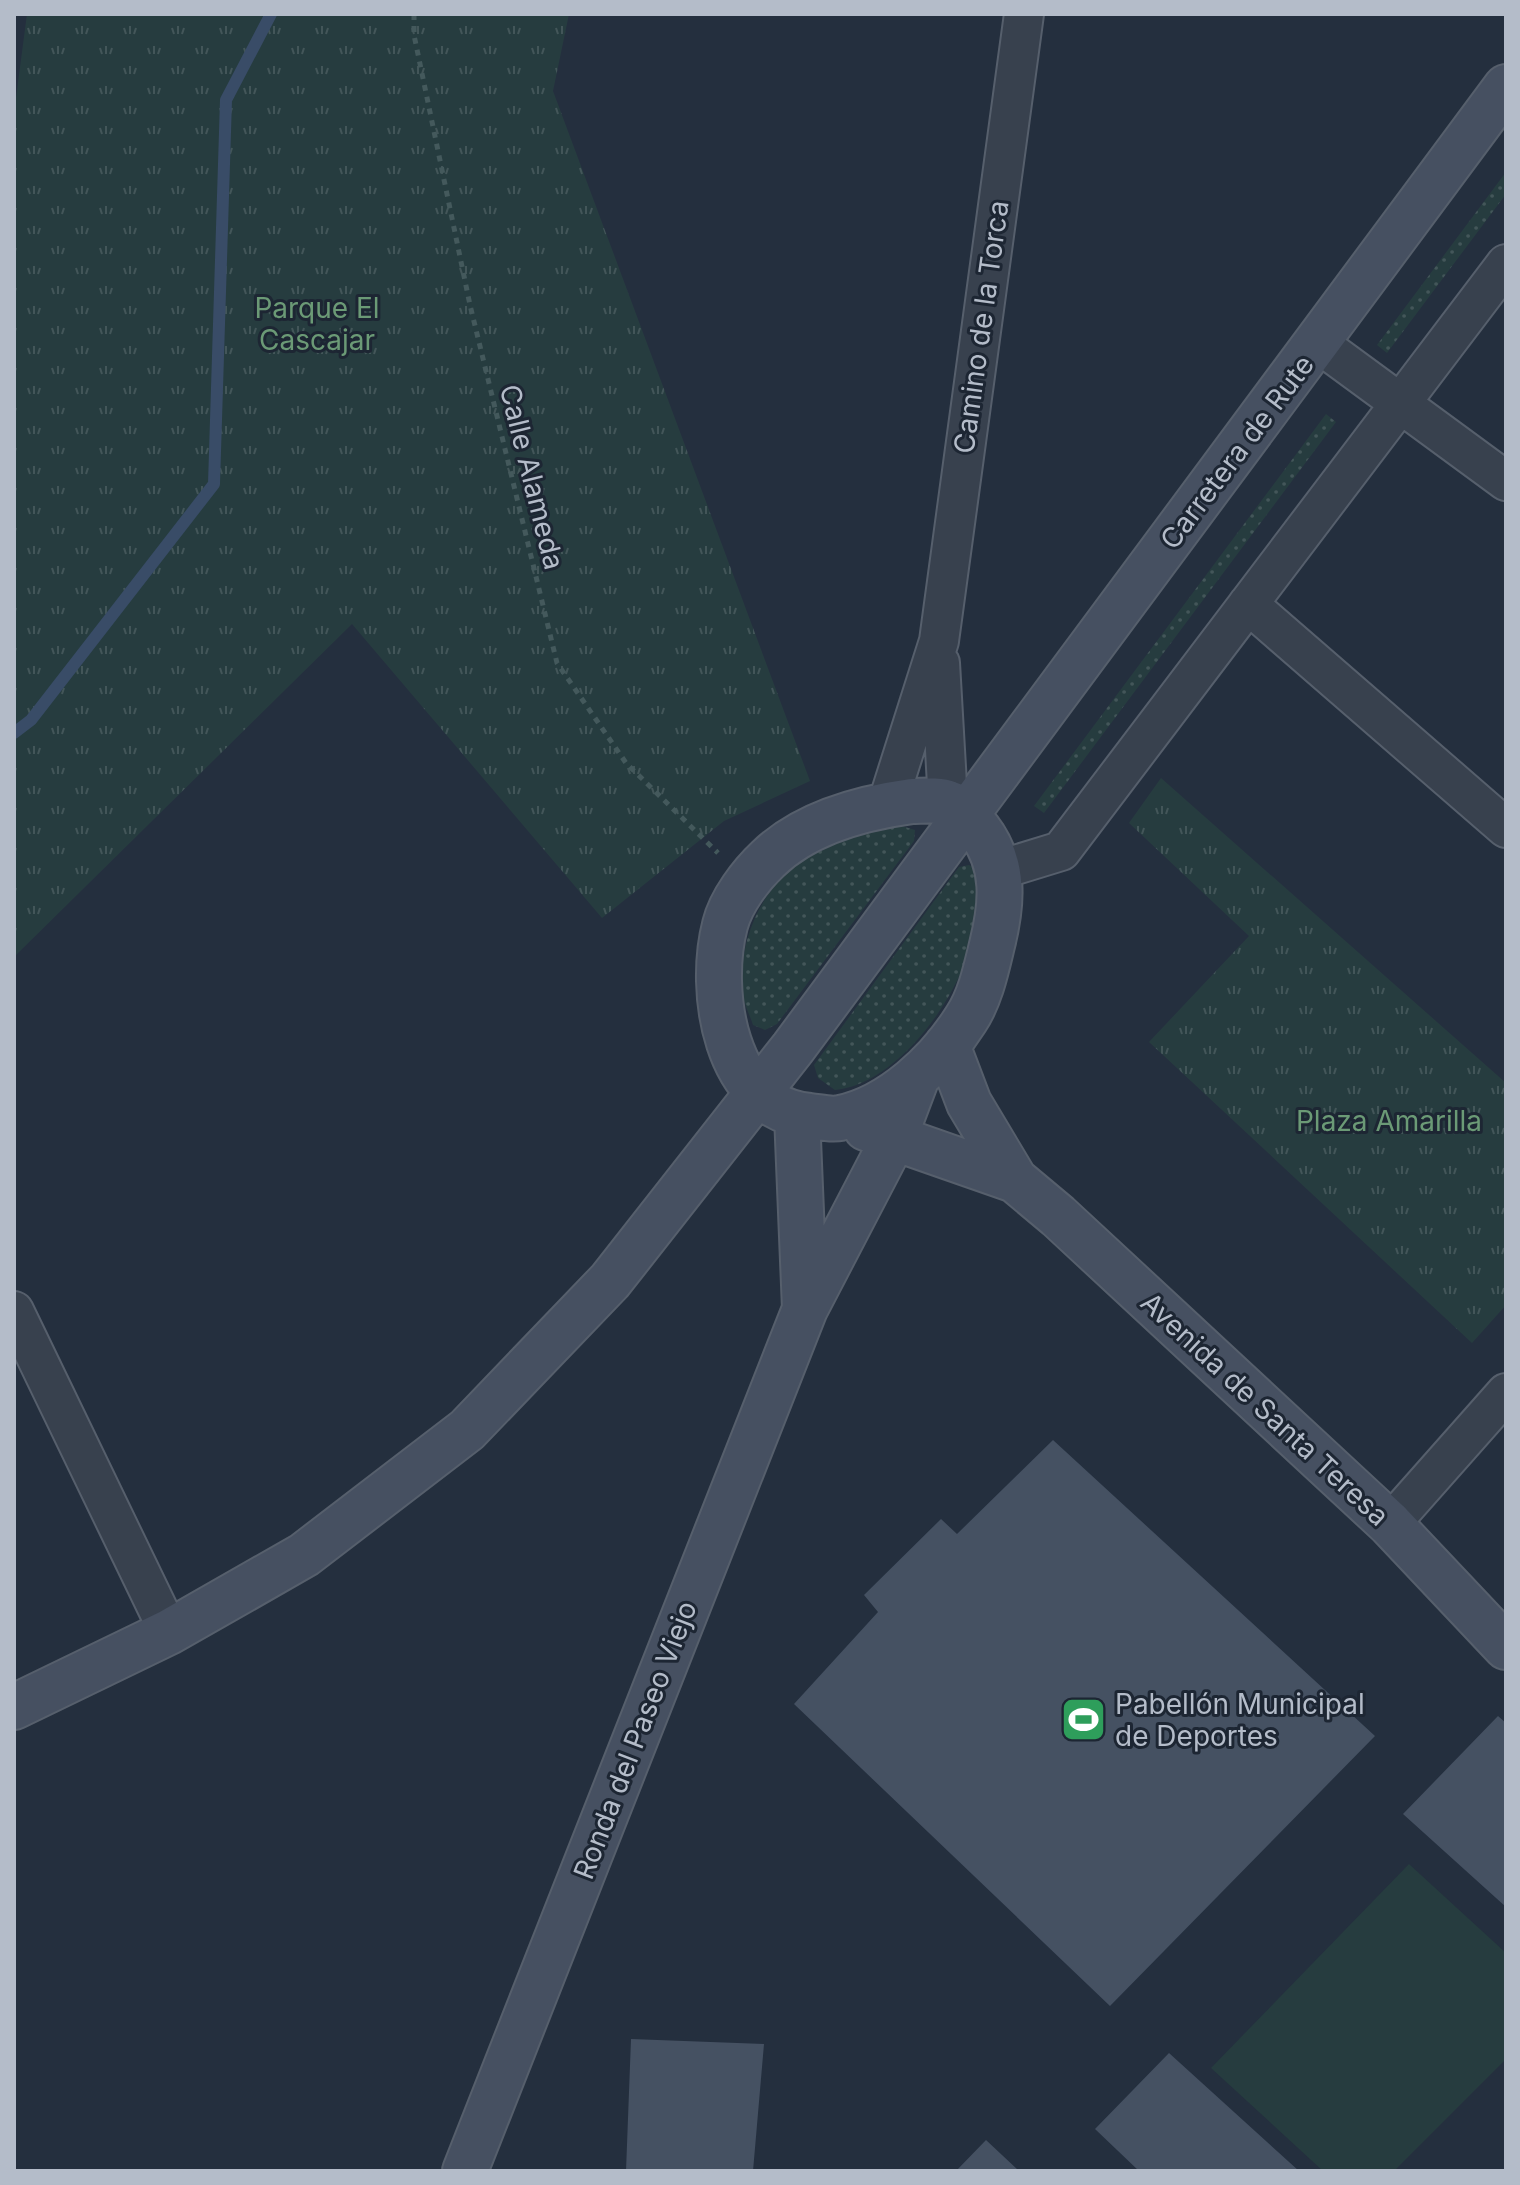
<svg xmlns="http://www.w3.org/2000/svg" width="1520" height="2185" viewBox="0 0 1520 2185" font-family="Inter,sans-serif">
  <defs>
    <pattern id="park-tufts" width="24" height="20" patternUnits="userSpaceOnUse" patternTransform="scale(2)"><rect width="24" height="20" fill="#263c3f"/><path d="M3 7l-1-3M5 7V3M7 7l1-3M15 17l-1-3M17 17v-4M19 17l1-3" fill="none" stroke="#435659"/></pattern>
    <pattern id="garden-dots" width="8" height="8" patternUnits="userSpaceOnUse" patternTransform="scale(2)"><rect width="8" height="8" fill="#263c3f"/><path d="M2 2h.1M6 6h.1" fill="none" stroke="#435659" stroke-width="1.8" stroke-linecap="round"/></pattern>
  </defs>
  <rect width="100%" height="100%" fill="#242f3e"/>
  <!-- grass -->
  <path fill="#263c3f" d="M1409,1864L1506,1953V2059L1394,2171H1323L1211,2068Z"/>
  <!-- park -->
  <path fill="url(#park-tufts)" d="M27,14H569L553,91L810,781L724,821L602,918L352,624L14,957V113Z
    M1161,778L1506,1083V1305L1472,1343L1149,1042L1249,936L1129,823Z"/>
  <!-- garden -->
  <path fill="url(#garden-dots)" d="M1506,172V194L1387,353L1377,345Z
    M1326,414L1336,422L1044,813L1034,806Z
    M895,824L915,830L914,841L777,1024L765,1030L753,1025C750,1015 744,1005 743,995C736,943 762,883 809,857C836,842 866,833 895,824Z
    M969,865L977,869C999,944 913,1083 835,1090L818,1078L814,1065L959,867Z"/>
  <g fill="none" stroke-linecap="round" stroke-linejoin="round">
    <!-- stream -->
    <path stroke="#394c67" stroke-width="12" d="M14,733L31,720L214,484L226,100L271,14"/>
  </g>
  <!-- building -->
  <path fill="#455162" d="M1053,1440L1375,1736L1110,2006L794,1704L878,1612L864,1595L941,1519L957,1534Z
    M1498,1716L1506,1723V1907L1403,1814Z
    M631,2039L764,2044L753,2171H626Z
    M1169,2053L1299,2171H1139L1095,2129Z
    M986,2140L1019,2171H956Z"/>
  <g fill="none" stroke-linecap="round" stroke-linejoin="round">
    <defs>
      <path id="street" d="M1318,343L1506,481
        M1248,604L1506,828
        M940,663L948,802
        M887,805L939,641L1024,14
        M999,870L1061,851L1506,264
        M14,1311L169,1632
        M1390,1524L1506,1393"/>
      <path id="secondary" d="M912,801C922,801 938,799 948,803C961,807 971,820 979,830C1006,865 1002,905 992,945C986,970 980,998 966,1019C939,1062 891,1108 840,1118C831,1120 819,1117 810,1116C724,1109 708,990 725,925C731,901 751,875 768,859C805,823 861,808 912,801Z
        M947,1045L969,1103L1015,1180L1058,1216L1390,1524L1506,1647
        M797,1115L805,1309
        M866,1128L1015,1180
        M14,1707L169,1632L304,1555L467,1430L610,1281L793,1048L1506,87
        M465,2171L805,1309L894,1138L917,1077"/>
    </defs>
    <!-- street casing -->
    <use href="#street" stroke="#565f6c" stroke-width="42"/>
    <!-- secondary casing -->
    <use href="#secondary" stroke="#565f6c" stroke-width="48"/>
    <!-- path -->
    <path stroke="#44595c" stroke-width="5" stroke-dasharray="6 6" stroke-linecap="butt" d="M414,14V35L470,305L557,663L626,763L718,853"/>
    <!-- street -->
    <use href="#street" stroke="#38414e" stroke-width="38"/>
    <!-- secondary -->
    <use href="#secondary" stroke="#465061" stroke-width="44"/>
  </g>
  <!-- icons -->
  <defs>
    <symbol id="stadium-square" viewBox="-11 -11 22 22"><rect x="-9" y="-9" width="18" height="18" rx="4" fill="#2e9e5b" stroke="#1d2633"/><path d="M0-5a6.5 5 0 1 0 0 10a6.5 5 0 1 0 0-10ZM-3.5-1.8h7v3.6h-7Z" fill="#fff"/></symbol>
  </defs>
  <g fill-rule="evenodd">
    <use href="#stadium-square" x="1058" y="1694" width="51" height="51"/>
  </g>
  <g text-anchor="middle" dominant-baseline="central" stroke-width="6" stroke-linejoin="round" paint-order="stroke">
    <!-- park labels -->
    <g font-size="28" fill="#6b9a76" stroke="#1d2633">
      <text x="317" y="308">Parque El<tspan x="317" dy="32">Cascajar</tspan></text>
      <text x="1389" y="1121">Plaza Amarilla</text>
    </g>
    <!-- street labels -->
    <g font-size="28" fill="#b4bcc9" stroke="#1d2633">
      <text transform="translate(981 327) rotate(-82)">Camino de la Torca</text>
      <text transform="translate(1237 452) rotate(-53)">Carretera de Rute</text>
      <text transform="translate(532 477) rotate(76)">Calle Alameda</text>
      <text transform="translate(1265 1409) rotate(43)">Avenida de Santa Teresa</text>
      <text transform="translate(635 1740) rotate(-69)">Ronda del Paseo Viejo</text>
    </g>
    <!-- poi labels -->
    <g font-size="28" fill="#b4bcc9" stroke="#1d2633" text-anchor="start">
      <text x="1115" y="1704">Pabellón Municipal<tspan x="1115" dy="32">de Deportes</tspan></text>
    </g>
  </g>
  <!-- border -->
  <rect width="1520" height="2185" fill="none" stroke="#b4bcc9" stroke-width="32"/>
</svg>
